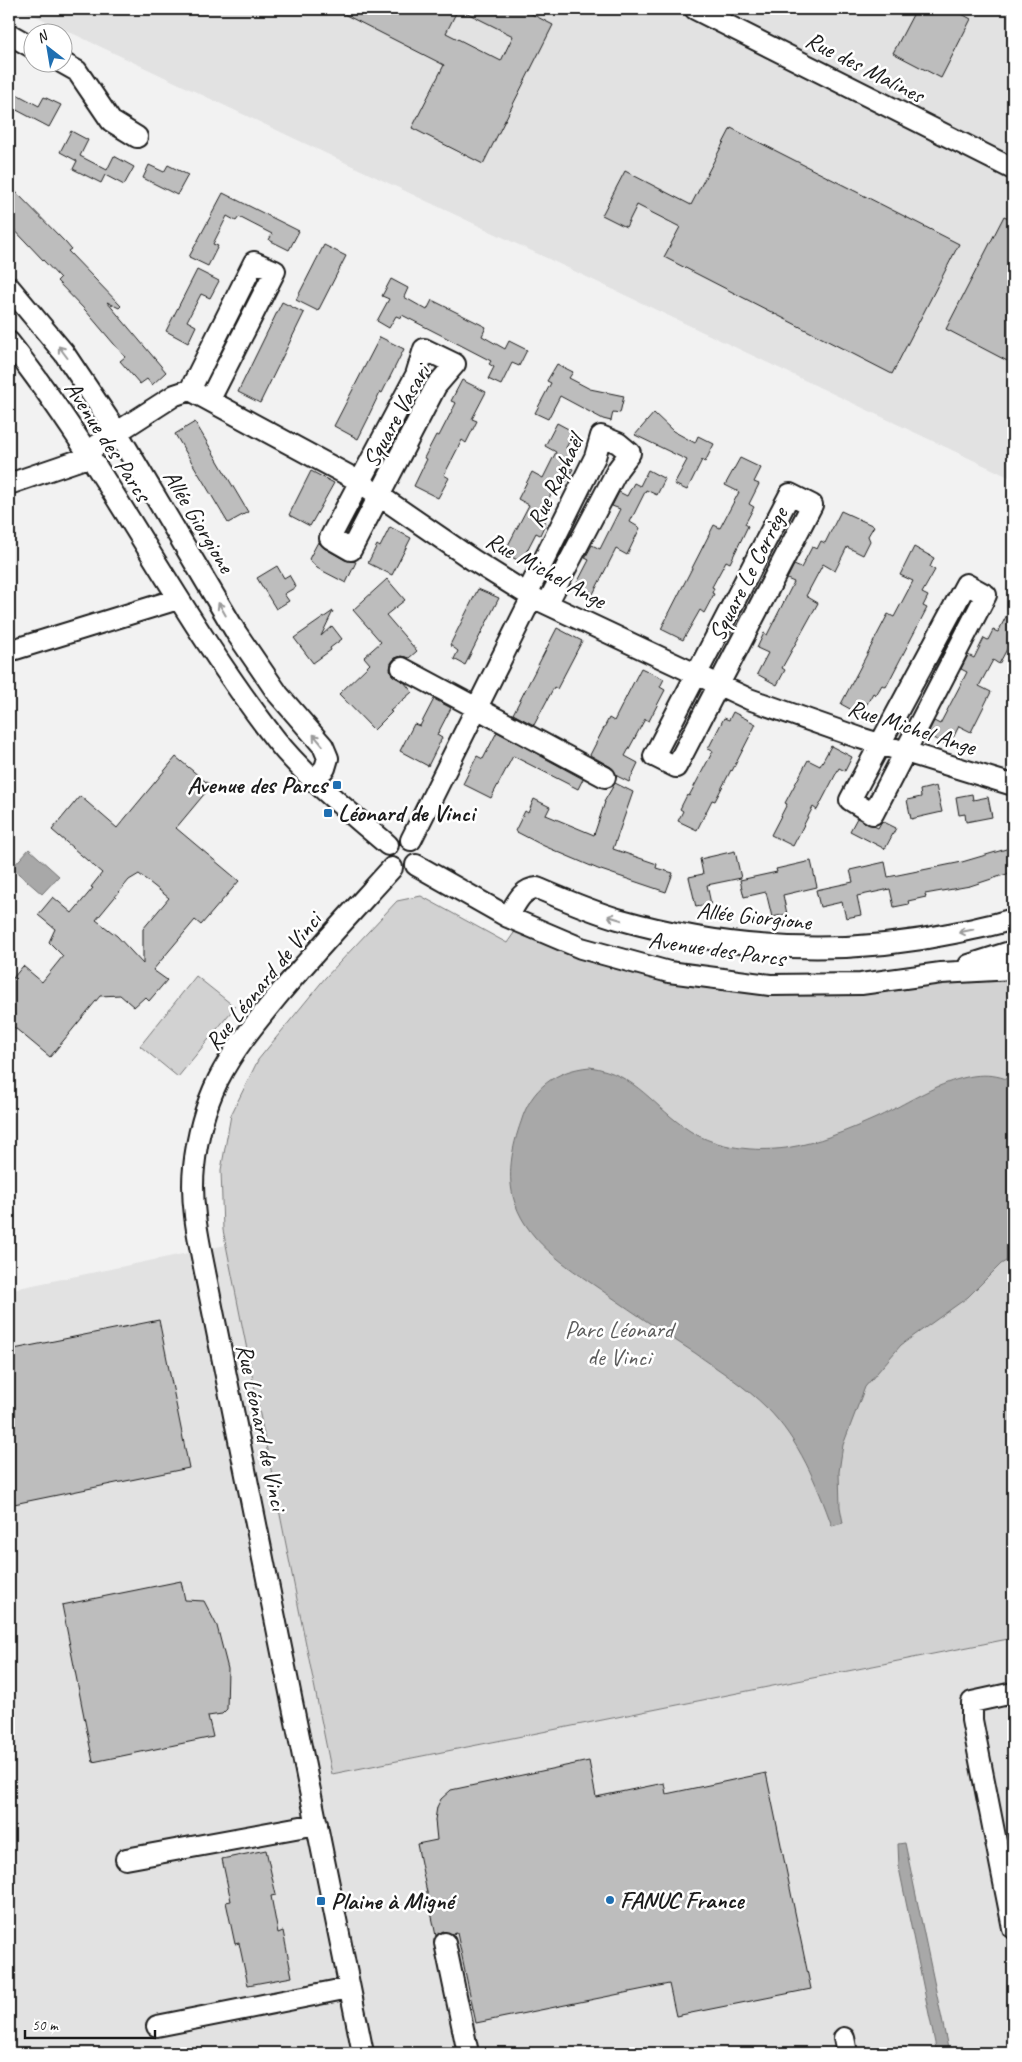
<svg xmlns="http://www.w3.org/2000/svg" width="1022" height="2062" viewBox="0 0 1022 2062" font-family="Caveat,sans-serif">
  <rect width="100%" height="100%" fill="#f2f2f2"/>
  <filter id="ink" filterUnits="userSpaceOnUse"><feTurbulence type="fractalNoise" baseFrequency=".02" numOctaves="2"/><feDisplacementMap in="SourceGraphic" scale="10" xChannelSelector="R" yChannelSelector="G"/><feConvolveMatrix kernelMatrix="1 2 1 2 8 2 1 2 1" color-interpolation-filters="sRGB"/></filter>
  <g filter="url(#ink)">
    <!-- built -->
    <path fill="#e2e2e2" d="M21,9H1013V479Z
      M226,1245L332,1774L1013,1638V2053H9V1290Z"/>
    <!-- green -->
    <path fill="#d2d2d2" stroke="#777" d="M421,896L507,943L516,930L610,965L868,992L956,982L1013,973V1638L332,1774L223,1230L221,1170L231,1115L258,1060L325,978L397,901Z
      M196,976L235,1007L178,1077L140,1046Z"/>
    <!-- water -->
    <path fill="#a8a8a8" stroke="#707070" d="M29,849L59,876L42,894L12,868Z
      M590,1067C637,1074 653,1107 690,1131C717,1148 755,1152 786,1148C817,1143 847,1131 876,1118C915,1100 969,1059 1013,1082V1257L1001,1264L968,1297L901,1345L865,1387L843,1445L841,1458L839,1472L840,1507L843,1523L832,1526C817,1484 799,1440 767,1408C745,1386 720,1371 695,1353C665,1334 636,1314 607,1294C573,1270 529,1245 515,1203C506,1177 512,1147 521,1122C531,1088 556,1070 590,1067Z
      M905,1843L949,2053H937L899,1868L898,1844Z"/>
    <!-- building -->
    <path fill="#bdbdbd" stroke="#1c1c1c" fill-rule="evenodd" d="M334,9H458L446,33L501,61L513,36L459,9H522L553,25L483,164L412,128L444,65Z
      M916,9H953L971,19L941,78L893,53Z
      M9,90L39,106L44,97L61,105L49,127L9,106Z
      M731,128L959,244L892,374L664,257L680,227L637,205L626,227L602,215L625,171L691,205Z
      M71,131L88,140L80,156L107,170L114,156L134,167L124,185L105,175L101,183L73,169L77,161L60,152Z
      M149,165L164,172L168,165L188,175L177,195L143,178Z
      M9,185L66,243L71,249L68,251L121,306L119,308L107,302L166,372L152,385L147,379L140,384L120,361L125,357L86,311L57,281L60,278L9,224Z
      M223,193L299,231L289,250L269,240L272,234L239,217L236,221L227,216L213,244L218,246L208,266L189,257Z
      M1004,216L1013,220V364L946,329Z
      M324,245L346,256L318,311L296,300Z
      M197,270L219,281L210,298L201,294L187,321L196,326L188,343L166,331Z
      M391,279L408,288L404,297L427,310L432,300L486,327L482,336L505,349L509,341L527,350L519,366L512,363L501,385L488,379L494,367L489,364L491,361L441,335L402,315L401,318L396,316L389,328L377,321L389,299L382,296Z
      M282,302L304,313L260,403L238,392Z
      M380,337L404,349L382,393L380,392L368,417H369L358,439L334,426Z
      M557,364L573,372L569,378L590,389L624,396L620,413L613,412L611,421L603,419L560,396L548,419L535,413L551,383L547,381Z
      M462,380L486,392L472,419L477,421L466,443L462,440L444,475L449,478L438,498L414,486L427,459L424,458L436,435L439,436L456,403L451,401Z
      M654,413L673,431L695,443L698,436L714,444L705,462L702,460L687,490L674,484L687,460L635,435Z
      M195,422L248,512L228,523L175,434Z
      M557,423L574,432L566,448L572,451L565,465L573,469L566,482L559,478L539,518L546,522L540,535L536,533L521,562L504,553L529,505L518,499L532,472L543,478L556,452L545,446Z
      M740,458L761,468L754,482L759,484L749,504L754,507L745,524L748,526L730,563L726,561L712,587L714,588L712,593L714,594L704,613L700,610L683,640L661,629L714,525L720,528L739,492L725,485Z
      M648,470L665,479L657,495L646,490L630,522L640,528L627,555L616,549L591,598L574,589L589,560L585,558L592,545L600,549L620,509L612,506L619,492L627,496L634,483L640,486Z
      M311,471L334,483L310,526L289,515Z
      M841,511L874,526L868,536L870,541L863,555L847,547L835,571L823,564L806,596L818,603L782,668L785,670L777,685L757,674L768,653L757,648L764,633L767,635L794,582L787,579L794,565L801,568L812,547L817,549L821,541L825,543Z
      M390,527L411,538L392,575L368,563L377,545L380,547Z
      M318,542L324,548L345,560L356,562L346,583L317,568L309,559Z
      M914,547L934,558L930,567L935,570L922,593L928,596L923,606L927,608L886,687L882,685L876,695L873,693L861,715L841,704L888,614L894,617L913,581L900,575Z
      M277,566L284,578L289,575L296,587L284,594L289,601L276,609L257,578Z
      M387,579L405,600L386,615L417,651L409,658L401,656L395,658L391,663L390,669L392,675L405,683L412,692L390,711L392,712L374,730L339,694L370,664L364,657L381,642L353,610Z
      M478,589L499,598L465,665L454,659L458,651L450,645Z
      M1013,603V638L999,664L993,660L979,686L991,692L971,732L959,726L949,746L927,735L934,721L940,724L964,678L967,672L961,669L968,655L974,658L984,638L988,640L993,630L998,632Z
      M333,611L321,636L332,626L342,639L330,648L331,650L313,663L294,638Z
      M557,628L582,641L557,689L554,687L534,725L513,714Z
      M641,668L664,679L660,687L665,690L649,721L645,719L625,756L638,763L629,782L617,776L611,767L590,755L609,718L614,721Z
      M434,699L451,708L437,735L442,738L428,766L400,751L414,724L420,726Z
      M733,712L756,724L732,771L731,770L715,801L712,800L697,830L678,821L683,811L680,809L687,795L689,796L713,751L708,749L724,718L729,720Z
      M497,732L583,779L578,789L513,756L491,798L463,784L477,756L483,759Z
      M831,746L852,757L845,771L839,768L817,810L813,807L793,846L771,835L787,804L785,803L808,760L820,766Z
      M176,757L211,786L176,828L239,881L201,925L195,920L153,970L167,980L149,1001L145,997L134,1007L120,995L100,996L50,1057L9,1023V983L23,966L42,982L63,956L49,942L55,929L38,915L53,897L72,913L93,888L91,887L102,873L52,830L80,796L117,828ZM139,874L169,898L143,929V964L117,936L96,920L129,880Z
      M615,783L633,792L613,849L657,864L656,868L673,873L666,892L598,869L544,846L515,831L525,811L528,813L534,799L550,807L546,815L594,835L605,802H604Z
      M936,786L942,812L911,819L907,800L921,797L920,790Z
      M972,794L973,800L988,797L992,817L966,822L965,814L959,815L956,797Z
      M857,818L878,828L882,821L896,828L885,849L850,831Z
      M1013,847V872L970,886L925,894L926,897L908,901L909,904L894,907L890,889L857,896L861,915L846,918L842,902L820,907L816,890L853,882L850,870L885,862L888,877L962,862Z
      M735,851L741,878L707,885L711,904L696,907L689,877L703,874L700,859Z
      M811,861L817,887L783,895L787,914L772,917L766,892L744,897L740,880L777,872L776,869Z
      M159,1320L189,1468L9,1505V1350Z
      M181,1581L185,1600L204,1601L217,1626L228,1669L227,1709L222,1714L208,1716L213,1737L93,1762L62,1605Z
      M589,1761L596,1797L664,1783L666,1794L766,1773L811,1989L676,2016L669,1984L476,2023L457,1933L452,1934L443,1931L436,1936L417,1844L437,1840L435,1820L437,1807L441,1799L451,1790Z
      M266,1850L276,1895L271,1896L278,1933L283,1931L292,1977L248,1985L239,1943L235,1944L226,1902L231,1901L222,1859Z"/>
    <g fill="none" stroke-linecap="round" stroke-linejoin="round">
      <defs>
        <path id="minor" d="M695,9L1013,169
          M9,34L32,47
          M61,62L77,71L111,121L137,137
          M9,287L64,353L117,432L237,634L278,694L323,746L328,758L325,768L313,781
          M9,342C108,467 177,613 276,740C308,780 350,812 388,845
          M424,349L455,364L436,386L351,550L330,538L416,375Z
          M190,390L254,262L275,271L210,399
          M88,451L175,395L190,390L355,479L473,560L532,597L749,699L860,738L1013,785
          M9,484L91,456
          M790,494L812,505L676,767L654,756Z
          M966,584L986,595L873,814L850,800Z
          M527,594L595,457L601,436L618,443L630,453L618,469L547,604
          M9,651L178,599
          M402,668L605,777
          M411,840L532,597
          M416,865L508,917L581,948L669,972L770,985L861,984L941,973L1013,969
          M508,917C516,904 521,889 537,888C563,899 590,911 618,919C728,950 842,957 954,933C974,929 994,925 1013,919
          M969,965L1013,951
          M1013,1693L972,1702V1720L1013,1928
          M126,1859L317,1824
          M445,1943L468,2053
          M157,2026L349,1988
          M844,2038L847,2053
          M363,2053L206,1277C199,1241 190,1204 194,1167C197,1137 205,1107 218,1080C234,1048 258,1020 280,993C316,951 354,910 392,868"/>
      </defs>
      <!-- minor casing -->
      <use href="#minor" stroke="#1c1c1c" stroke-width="24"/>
      <!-- minor -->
      <use href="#minor" stroke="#fff" stroke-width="20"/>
    </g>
    <!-- one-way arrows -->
    <defs><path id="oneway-shaft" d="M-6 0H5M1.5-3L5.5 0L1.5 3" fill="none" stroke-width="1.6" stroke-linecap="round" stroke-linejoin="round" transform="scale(1.25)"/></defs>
    <g stroke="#999">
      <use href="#oneway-shaft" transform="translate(63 352) rotate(-127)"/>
      <use href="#oneway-shaft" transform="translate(222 609) rotate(-120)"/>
      <use href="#oneway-shaft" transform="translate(318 740) rotate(-130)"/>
      <use href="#oneway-shaft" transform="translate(615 918) rotate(-163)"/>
      <use href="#oneway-shaft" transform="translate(966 931) rotate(168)"/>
    </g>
  </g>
  <!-- markers -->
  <g fill="#1f6fb2" stroke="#fff" stroke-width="2">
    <rect x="332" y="780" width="10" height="10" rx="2.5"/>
    <rect x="323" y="808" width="10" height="10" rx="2.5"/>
    <circle cx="610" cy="1900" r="5"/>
    <rect x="316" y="1896" width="10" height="10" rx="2.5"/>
  </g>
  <g text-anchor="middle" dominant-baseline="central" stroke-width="5" stroke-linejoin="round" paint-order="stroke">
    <!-- street labels -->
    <g font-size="24" fill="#1c1c1c" stroke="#fff">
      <text transform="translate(865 67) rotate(27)">Rue des Malines</text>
      <text transform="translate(396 416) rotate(-61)">Square Vasari</text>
      <text transform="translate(108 441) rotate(57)">Avenue des Parcs</text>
      <text transform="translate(555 481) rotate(-64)">Rue Raphaël</text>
      <text transform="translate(199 521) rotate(59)">Allée Giorgione</text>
      <text transform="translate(546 570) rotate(29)">Rue Michel Ange</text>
      <text transform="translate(748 574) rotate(-63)">Square Le Corrège</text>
      <text transform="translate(912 727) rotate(18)">Rue Michel Ange</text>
      <text transform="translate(754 916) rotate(6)">Allée Giorgione</text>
      <text transform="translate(717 949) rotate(8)">Avenue des Parcs</text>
      <text transform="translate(263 981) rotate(-51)">Rue Léonard de Vinci</text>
      <text transform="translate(262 1427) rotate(78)">Rue Léonard de Vinci</text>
    </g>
    <!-- poi labels -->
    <g font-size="24" font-weight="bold" fill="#1c1c1c" stroke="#fff" text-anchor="start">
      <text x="327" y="785" text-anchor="end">Avenue des Parcs</text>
      <text x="338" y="813">Léonard de Vinci</text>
      <text x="620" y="1900">FANUC France</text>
      <text x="331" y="1901">Plaine à Migné</text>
    </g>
    <!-- park labels -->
    <g font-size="24" fill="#5c5c5c" stroke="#fff">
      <text x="619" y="1329">Parc Léonard<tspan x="619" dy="28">de Vinci</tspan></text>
    </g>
  </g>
  <!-- margin -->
  <rect width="1022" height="2062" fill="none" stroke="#fff" stroke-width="30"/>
  <rect x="15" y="15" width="992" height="2032" fill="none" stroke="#1c1c1c" stroke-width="2" filter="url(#ink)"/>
  <!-- north arrow -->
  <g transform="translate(48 48) rotate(329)"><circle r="24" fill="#ffffff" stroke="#a4a4a4"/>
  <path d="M0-4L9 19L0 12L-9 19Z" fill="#1f6fb2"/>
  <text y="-8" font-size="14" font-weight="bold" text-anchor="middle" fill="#1c1c1c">N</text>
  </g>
  <!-- scale -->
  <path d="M25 2030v8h130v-8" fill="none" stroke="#1c1c1c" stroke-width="2.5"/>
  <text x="32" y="2030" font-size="15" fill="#1c1c1c" stroke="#ffffff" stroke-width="4" paint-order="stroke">50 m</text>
</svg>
